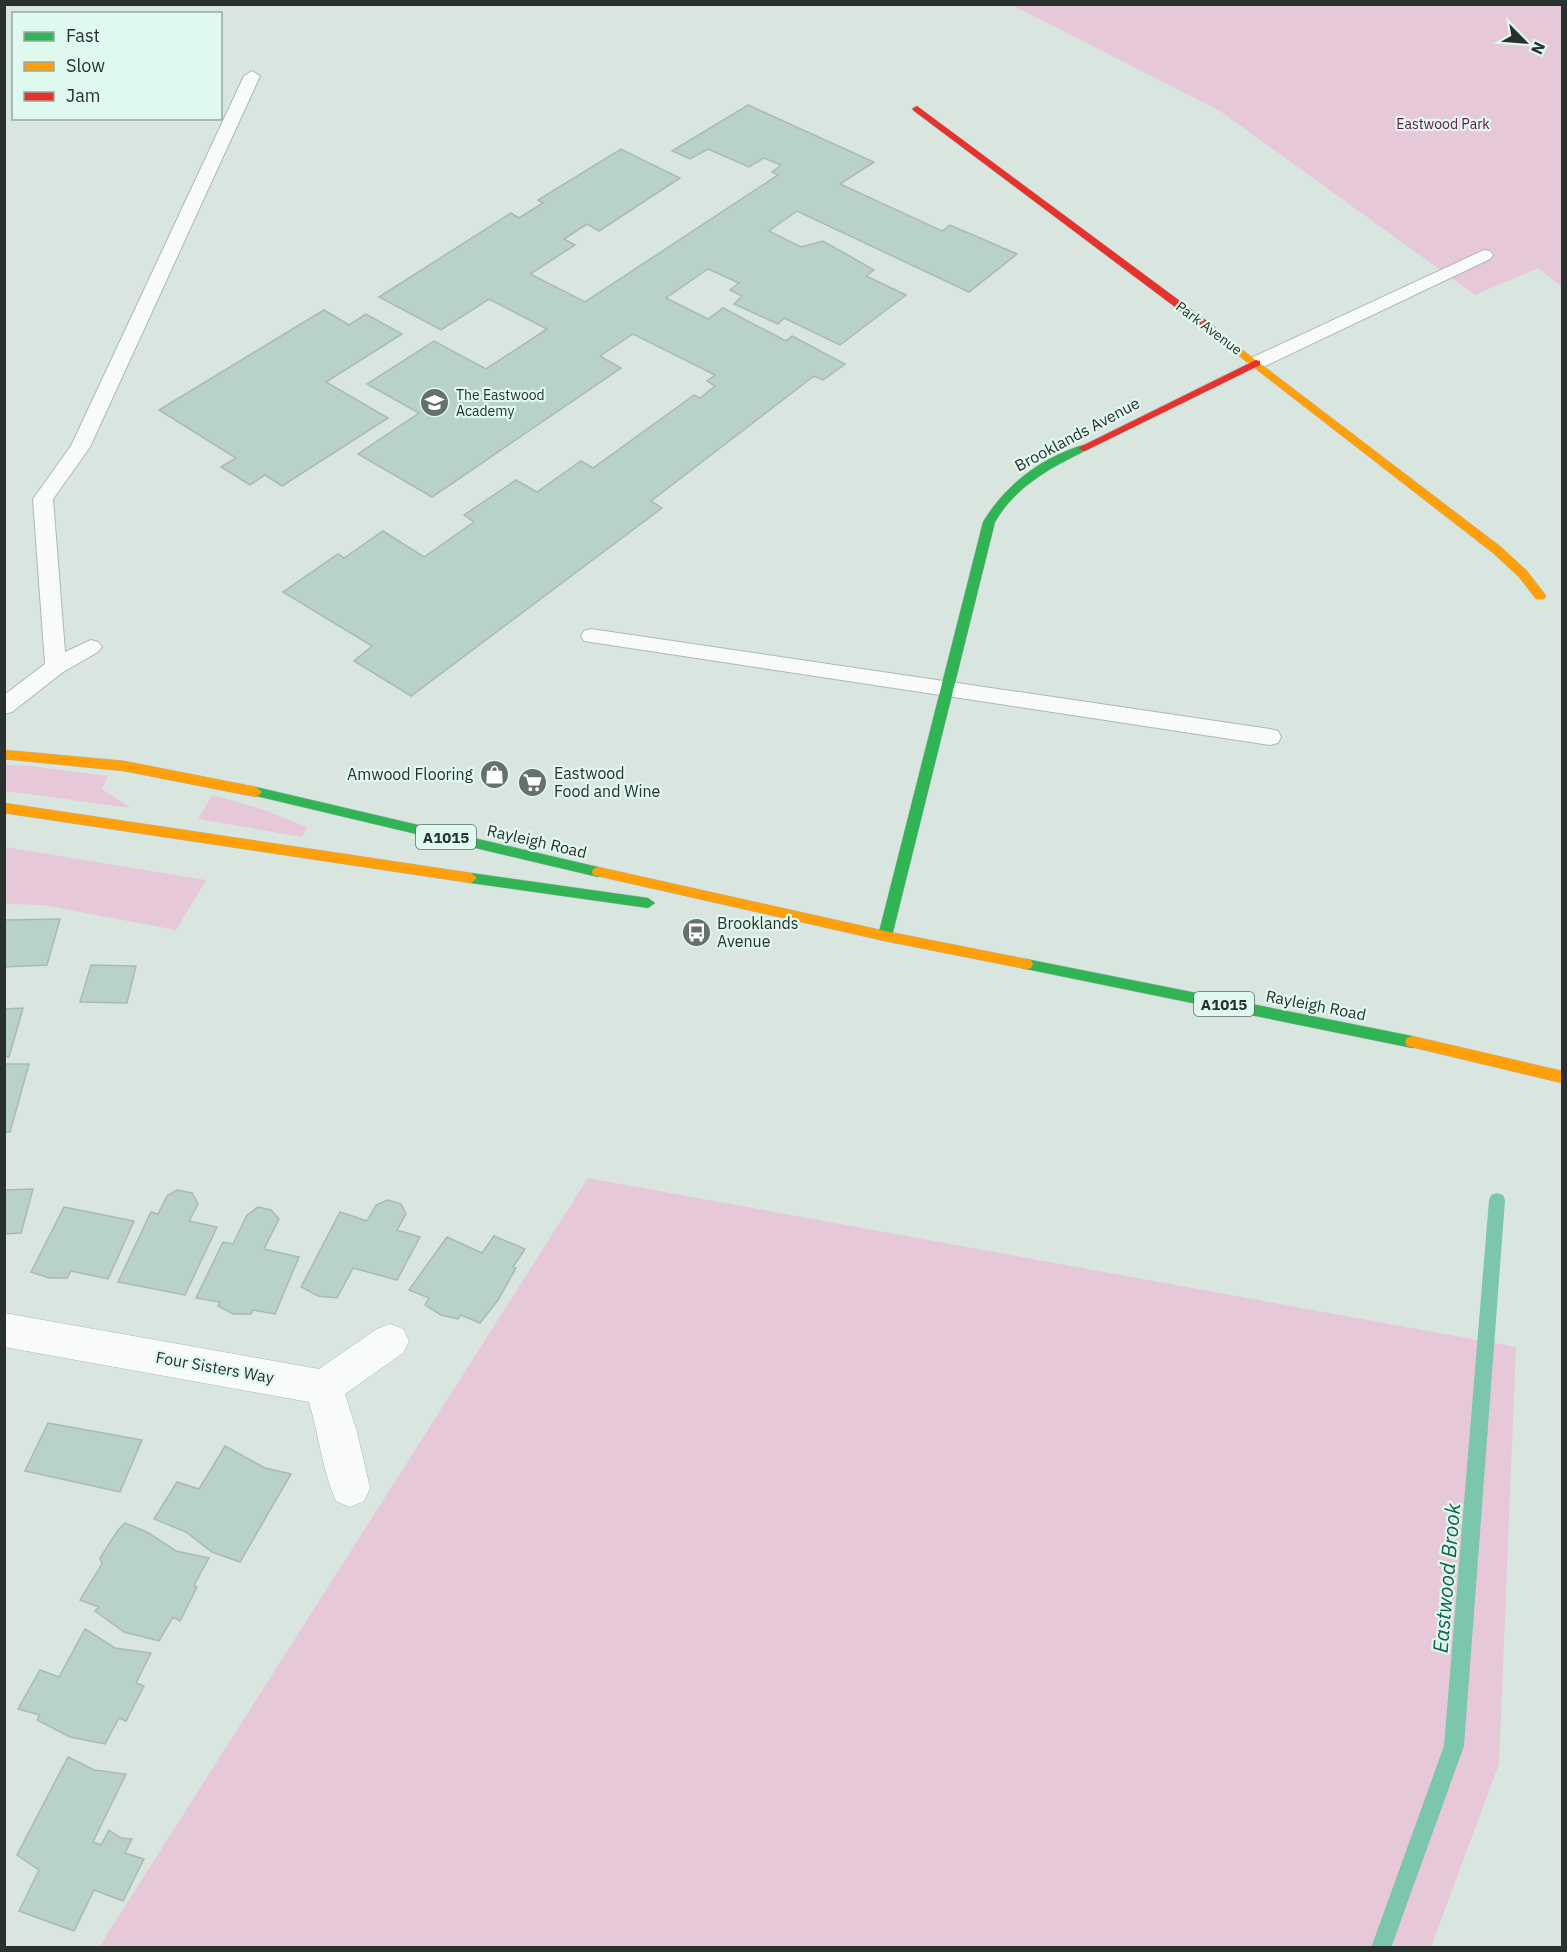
<svg xmlns="http://www.w3.org/2000/svg" width="1567" height="1952" viewBox="0 0 1567 1952" font-family="'IBM Plex Sans',sans-serif">
  <rect width="100%" height="100%" fill="#d9e6e0"/>
  <!-- green -->
  <path fill="#e6c8d9" d="M1012,5H1562V287L1538,268L1475,295L1220,111Z
    M4,765L31,766L108,776L102,789L131,808L5,791Z
    M212,795L262,809L307,827L302,837L198,819Z
    M4,847H5L206,880L176,930L43,905L5,904Z
    M588,1178L1516,1347L1499,1764L1431,1947H99Z"/>
  <g fill="none" stroke-linecap="round" stroke-linejoin="round">
    <!-- stream -->
    <path fill="#7bc6ad" fill-rule="evenodd" d="M1497,1193L1503,1195L1505,1200L1464,1746L1391,1948H1371L1444,1746L1489,1200L1491,1195Z"/>
  </g>
  <!-- building -->
  <path fill="#b9d2c8" stroke="#adb8b3" stroke-width="1.5" d="M748,105L874,162L840,184L942,231L950,225L1017,254L969,292L797,211L769,231L801,247L823,241L874,270L866,276L906,295L840,345L784,318L778,324L734,304L742,296L730,290L739,283L708,269L666,298L708,319L723,308L786,341L792,336L845,364L823,380L814,376L651,501L662,508L411,696L354,661L372,646L283,592L338,554L344,558L383,531L424,557L474,522L464,515L516,480L537,492L581,461L593,468L694,395L700,398L715,386L707,381L715,375L633,334L600,356L621,368L432,497L358,454L419,413L367,384L434,341L486,369L547,329L489,299L441,330L379,297L511,213L519,218L543,203L538,200L621,149L680,178L599,231L587,224L564,239L575,245L530,274L585,302L778,175L772,172L781,165L764,158L749,167L708,149L690,159L672,151Z
    M324,310L349,325L366,314L402,334L326,382L388,418L282,486L265,475L250,485L221,467L236,458L159,410Z
    M60,919L47,965L4,967V920Z
    M91,965L136,966L127,1003L80,1002Z
    M23,1008L9,1057H4V1009Z
    M4,1064H29L10,1132H4Z
    M33,1189L21,1233L4,1234V1190Z
    M177,1190L192,1193L198,1204L189,1221L217,1227L185,1295L118,1282L151,1212L158,1214L167,1196Z
    M388,1200L401,1204L406,1214L397,1230L420,1237L397,1280L353,1268L337,1298L318,1296L301,1287L340,1212L367,1221L376,1205Z
    M64,1207L134,1221L108,1279L71,1271L67,1278H49L31,1272Z
    M258,1207L271,1210L279,1219L264,1249L299,1257L275,1314L253,1310L251,1314H233L218,1306L220,1302L196,1298L223,1242L233,1244L247,1215Z
    M494,1236L525,1249L513,1267L516,1268L498,1300L480,1323L461,1315L458,1319L441,1315L425,1305L429,1298L409,1290L447,1237L482,1253Z
    M48,1423L142,1440L120,1492L25,1471Z
    M225,1446L265,1468L291,1474L240,1562L212,1552L186,1532L154,1519L177,1482L199,1489Z
    M125,1523L147,1532L176,1551L209,1558L194,1585L197,1587L180,1621L173,1617L159,1641L124,1632L95,1611L99,1607L80,1600L102,1564L100,1558L118,1530Z
    M85,1629L115,1648L151,1653L136,1683L144,1686L126,1721L119,1718L105,1744L70,1737L37,1720L40,1715L18,1709L40,1670L59,1677Z
    M68,1757L94,1770L126,1774L93,1842L101,1845L109,1830L121,1838L132,1839L125,1853L144,1859L123,1901L94,1890L74,1931L19,1911L39,1870L17,1855Z"/>
  <g fill="none" stroke-linecap="round" stroke-linejoin="round">
    <defs>
      <path id="lane" d="M252,71L260,76L90,447L53,499L65,652L91,640L98,642L102,647L98,652L63,672L12,712L4,714V695L45,664L33,499L71,446L244,76Z
        M1484,250L1490,251L1493,255L1490,259L1263,367H1249L1247,363L1249,359Z
        M591,629L1270,729L1278,731L1281,737L1278,743L1270,745L584,641L581,636L584,631Z"/>
      <path id="street" d="M4,1313L319,1369L377,1329L390,1324L403,1329L409,1341L403,1353L345,1394L357,1432L370,1488L364,1501L350,1507L336,1501C322,1470 319,1434 309,1402L4,1347Z"/>
      <path id="fast" d="M1083,445L1087,446V450C1050,468 1016,486 995,522L892,936L890,940H880L878,936L983,522C1005,485 1042,457 1083,445Z
        M256,787L598,867L604,872L598,877L252,795L250,792L252,789Z
        M471,873L648,898L655,903L648,908L471,883L465,878Z
        M1026,959L1412,1036L1417,1038L1419,1042L1417,1046L1412,1048L1026,969L1021,968L1019,964L1021,960Z"/>
      <path id="slow" d="M1211,326L1501,547L1527,571L1544,593L1546,596L1544,599H1536L1519,577L1493,553L1207,331V327Z
        M4,750L124,761L256,787L262,792L256,797L124,771L4,759Z
        M4,803L471,873L477,878L471,883L4,813Z
        M598,867L885,931L1026,959L1031,960L1033,964L1031,968L1026,969L885,941L593,875L592,872L593,869Z
        M1412,1036L1562,1071V1083L1407,1046L1405,1042L1407,1038Z"/>
      <path id="jam" d="M917,106L1215,327V331H1207L914,111L912,109Z
        M1256,360L1260,361V365L1087,450L1083,451L1078,448Z"/>
    </defs>
    <!-- lane casing -->
    <use href="#lane" stroke="#aeb8b3" stroke-width="2"/>
    <!-- street casing -->
    <use href="#street" stroke="#aeb8b3" stroke-width="1"/>
    <!-- fast casing -->
    <use href="#fast" stroke="#aeb8b3" stroke-width="1"/>
    <!-- slow casing -->
    <use href="#slow" stroke="#aeb8b3" stroke-width="1"/>
    <!-- jam casing -->
    <use href="#jam" stroke="#aeb8b3" stroke-width="1"/>
    <!-- lane -->
    <use href="#lane" fill="#f9fbfa" fill-rule="evenodd"/>
    <!-- street -->
    <use href="#street" fill="#f9fbfa" fill-rule="evenodd"/>
    <!-- fast -->
    <use href="#fast" fill="#30b455" fill-rule="evenodd"/>
    <!-- slow -->
    <use href="#slow" fill="#ff9f0a" fill-rule="evenodd"/>
    <!-- jam -->
    <use href="#jam" fill="#e5322d" fill-rule="evenodd"/>
  </g>
  <!-- icons -->
  <defs>
    <symbol id="school-disc" viewBox="-11 -11 22 22"><circle r="9.5" fill="#66706c" stroke="#e0f9ee"/><path d="M0-5L7-2L0 1L-7-2ZM-4 1L0 2.5L4 1V4Q0 6-4 4Z" fill="#fff"/></symbol>
    <symbol id="shop-disc" viewBox="-11 -11 22 22"><circle r="9.5" fill="#66706c" stroke="#e0f9ee"/><path d="M-5-2.5h2.3a2.7 3.5 0 0 1 5.4 0H5L5.5 6h-11ZM-1.5-2.5h3a1.5 2.3 0 0 0-3 0Z" fill="#fff"/></symbol>
    <symbol id="supermarket-disc" viewBox="-11 -11 22 22"><circle r="9.5" fill="#66706c" stroke="#e0f9ee"/><path d="M-6-5.5h2.5l.6 2H6L4.5 2H-2.5L-4.4-4H-6ZM-1.5 3.2a1.3 1.3 0 1 0 .1 0ZM3 3.2a1.3 1.3 0 1 0 .1 0Z" fill="#fff"/></symbol>
    <symbol id="bus-disc" viewBox="-11 -11 22 22"><circle r="9.5" fill="#66706c" stroke="#e0f9ee"/><path d="M-5-6H5V4H4V6H2V4H-2V6H-4V4H-5ZM-3.5-4V0h7V-4ZM-3.5 1.2v1.5H-2V1.2ZM2 1.2v1.5H3.5V1.2Z" fill="#fff"/></symbol>
  </defs>
  <g fill-rule="evenodd">
    <use href="#school-disc" x="418" y="386" width="33" height="33"/>
    <use href="#shop-disc" x="478" y="758" width="33" height="33"/>
    <use href="#supermarket-disc" x="516" y="766" width="33" height="33"/>
    <use href="#bus-disc" x="680" y="916" width="33" height="33"/>
  </g>
  <g text-anchor="middle" dominant-baseline="central" stroke-width="4.5" stroke-linejoin="round" paint-order="stroke">
    <!-- far-park labels -->
    <g font-size="14" fill="#690e4d" stroke="#e0f9ee">
      <text x="1443" y="124">Eastwood Park</text>
    </g>
    <!-- far-street labels -->
    <g font-size="14" fill="#28312d" stroke="#e0f9ee">
      <text transform="translate(1209 328) rotate(37)">Park Avenue</text>
    </g>
    <!-- far-poi labels -->
    <g font-size="14" fill="#28312d" stroke="#e0f9ee" text-anchor="start">
      <text x="456" y="395">The Eastwood<tspan x="456" dy="16">Academy</tspan></text>
    </g>
    <!-- shield labels -->
    <g fill="#e0f9ee" stroke="#5f6d67" stroke-width="1.5">
      <rect x="416" y="825" width="60" height="24" rx="4.5"/>
      <rect x="1194" y="992" width="60" height="24" rx="4.5"/>
    </g>
    <g font-size="15" font-weight="bold" fill="#28312d">
      <text x="446" y="837">A1015</text>
      <text x="1224" y="1004">A1015</text>
    </g>
    <!-- street labels -->
    <g font-size="16" fill="#28312d" stroke="#e0f9ee">
      <text transform="translate(1077 434) rotate(-28)">Brooklands Avenue</text>
      <text transform="translate(537 841) rotate(13)">Rayleigh Road</text>
      <text transform="translate(1316 1005) rotate(11)">Rayleigh Road</text>
      <text transform="translate(215 1367) rotate(10)">Four Sisters Way</text>
    </g>
    <!-- poi labels -->
    <g font-size="16" fill="#28312d" stroke="#e0f9ee" text-anchor="start">
      <text x="554" y="773">Eastwood<tspan x="554" dy="18">Food and Wine</tspan></text>
      <text x="473" y="774" text-anchor="end">Amwood Flooring</text>
      <text x="717" y="923">Brooklands<tspan x="717" dy="18">Avenue</tspan></text>
    </g>
    <!-- near-water labels -->
    <g font-size="21" font-style="italic" fill="#12624c" stroke="#e0f9ee">
      <text transform="translate(1446 1578) rotate(-85)">Eastwood Brook</text>
    </g>
  </g>
  <!-- border -->
  <rect width="1567" height="1952" fill="none" stroke="#28312d" stroke-width="12"/>
  <!-- legend -->
  <rect x="12" y="12" width="210" height="108" fill="#e0f9ee" stroke="#96a9a1" stroke-width="1.5"/>
  <rect x="24" y="32" width="30" height="9" fill="#30b455" stroke="#96a9a1" stroke-width="1.5"/>
  <text x="66" y="42" font-size="18" fill="#28312d">Fast</text>
  <rect x="24" y="62" width="30" height="9" fill="#ff9f0a" stroke="#96a9a1" stroke-width="1.5"/>
  <text x="66" y="72" font-size="18" fill="#28312d">Slow</text>
  <rect x="24" y="92" width="30" height="9" fill="#e5322d" stroke="#96a9a1" stroke-width="1.5"/>
  <text x="66" y="102" font-size="18" fill="#28312d">Jam</text>
  <!-- north arrow -->
  <g transform="translate(1525 42) rotate(115)" stroke="#e0f9ee" stroke-width="4.5" paint-order="stroke">
  <path d="M0-4.5L10 22L0 15L-10 22Z" fill="#28312d"/>
  <text y="-9" font-size="16" font-weight="bold" text-anchor="middle" fill="#28312d">N</text>
  </g>
</svg>
